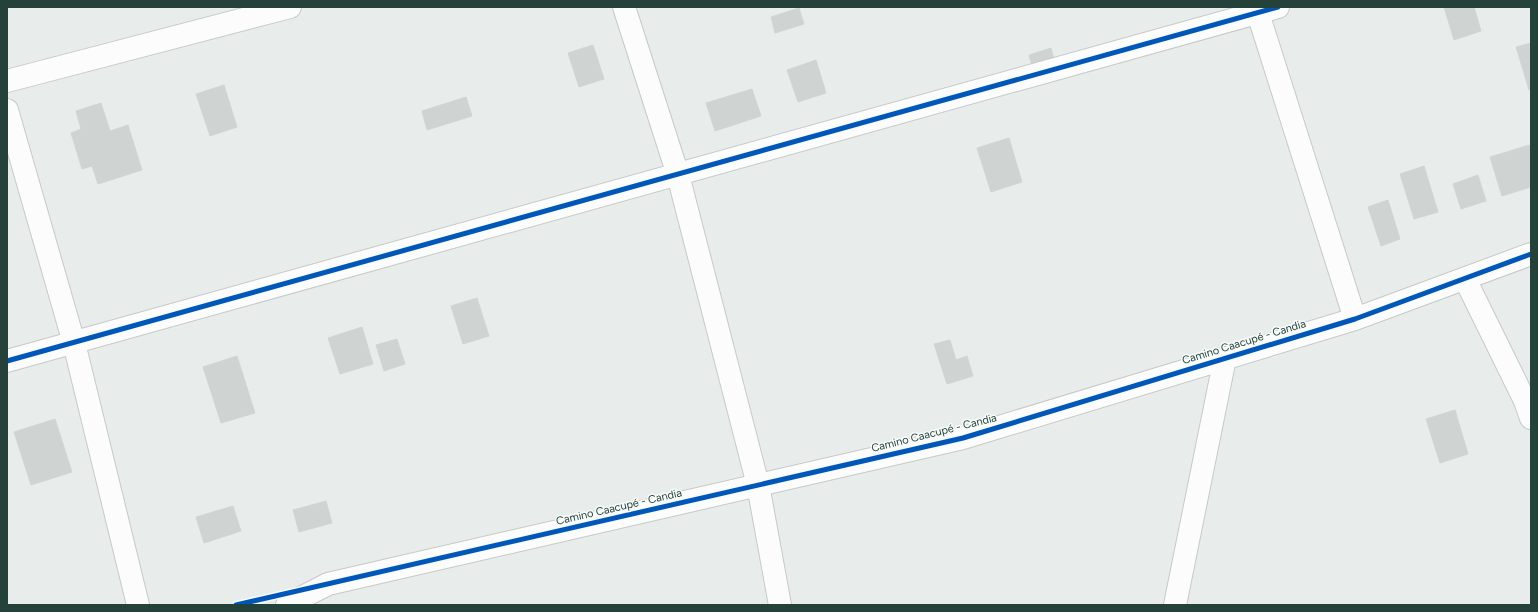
<svg xmlns="http://www.w3.org/2000/svg" width="1538" height="612" viewBox="0 0 1538 612" font-family="Figtree,sans-serif">
  <rect width="100%" height="100%" fill="#e8edeb"/>
  <!-- building -->
  <path fill="#cfd4d2" stroke="#d1d6d4" d="M1444,7H1474L1481,31L1454,40Z
    M799,8L804,24L775,33L771,17Z
    M1531,43V90H1529L1516,47Z
    M593,45L604,79L579,87L568,53Z
    M1051,48L1054,59L1032,66L1029,55Z
    M816,60L826,93L798,102L787,70Z
    M224,85L237,127L210,136L196,94Z
    M752,89L761,116L715,131L706,103Z
    M466,97L472,116L427,130L422,111Z
    M101,103L110,131L128,125L142,170L98,184L92,166L82,169L71,133L81,129L76,111Z
    M1009,138L1022,182L991,192L977,148Z
    M1529,145L1531,151V187L1502,196L1490,157Z
    M1424,166L1438,212L1414,219L1400,174Z
    M1478,175L1486,201L1461,209L1453,184Z
    M1388,200L1400,239L1381,246L1368,207Z
    M477,298L489,336L463,344L451,306Z
    M362,327L373,364L340,374L328,338Z
    M397,339L405,364L384,371L376,345Z
    M950,340L956,360L967,356L973,376L947,384L934,344Z
    M237,356L255,413L221,423L203,367Z
    M1455,410L1468,454L1440,463L1426,419Z
    M55,419L72,472L31,485L14,432Z
    M326,501L332,523L299,532L293,510Z
    M233,506L241,531L204,543L196,517Z"/>
  <g fill="none" stroke-linecap="round" stroke-linejoin="round">
    <defs>
      <path id="street" d="M624,7L678,175L758,485L780,605
        M1256,7L1355,319
        M7,81L290,7
        M7,110L74,343L138,605
        M1465,279L1525,401L1531,418
        M7,361L1278,7
        M287,605L328,584L963,438L1355,319L1531,254
        M1175,605L1225,358"/>
    </defs>
    <!-- street casing -->
    <use href="#street" stroke="#c5cac8" stroke-width="24"/>
    <!-- street -->
    <use href="#street" stroke="#fcfcfc" stroke-width="22"/>
    <defs>
      <path id="cycleway" d="M7,361L1278,7
        M236,605L963,438L1355,319L1531,254"/>
    </defs>
    <!-- cycleway casing -->
    <use href="#cycleway" stroke="#f7fbf9" stroke-width="8"/>
    <!-- cycleway -->
    <use href="#cycleway" stroke="#0057b8" stroke-width="5"/>
  </g>
  <g text-anchor="middle" dominant-baseline="central" stroke-width="3" stroke-linejoin="round" paint-order="stroke">
    <!-- street labels -->
    <g font-size="11" fill="#24423a" stroke="#f7fbf9">
      <text transform="translate(1244 342) rotate(-17)">Camino Caacupé - Candia</text>
      <text transform="translate(934 433) rotate(-14)">Camino Caacupé - Candia</text>
      <text transform="translate(619 507) rotate(-13)">Camino Caacupé - Candia</text>
    </g>
  </g>
  <!-- border -->
  <rect width="1538" height="612" fill="none" stroke="#24423a" stroke-width="16"/>
</svg>
